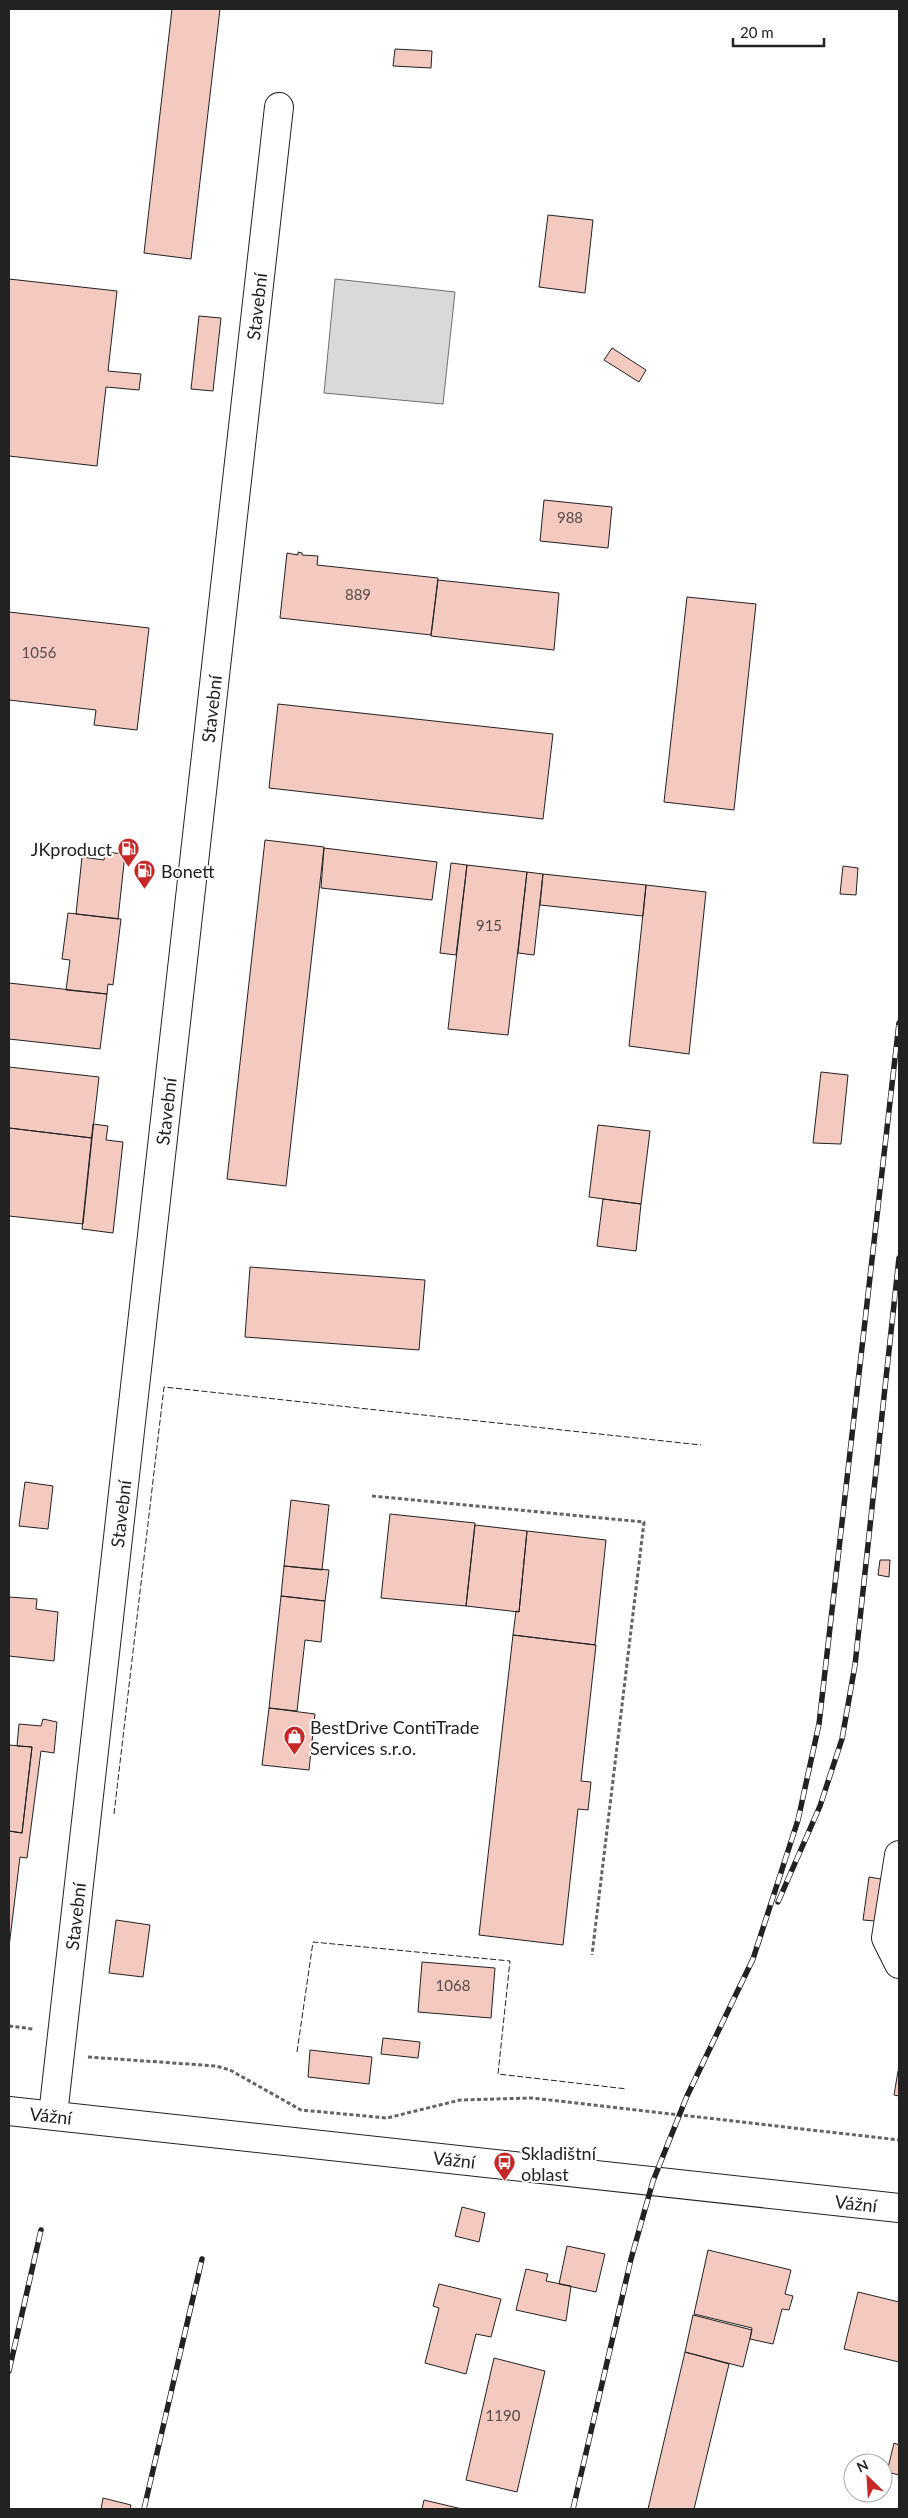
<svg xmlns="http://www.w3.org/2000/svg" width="908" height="2518" viewBox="0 0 908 2518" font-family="Lato,sans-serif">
  <rect width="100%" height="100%" fill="#fff"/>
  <!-- water -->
  <path fill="#d9d9d9" stroke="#6f6f6f" d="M335,279L455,292L443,404L324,393Z"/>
  <!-- building -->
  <path fill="#f3c9c0" stroke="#222" d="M172,9H220L191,259L144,253Z
    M395,49L432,51L431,68L393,66Z
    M548,215L593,220L585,293L539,287Z
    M9,279L117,291L108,371L141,374L139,390L106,387L97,466L9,456Z
    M199,316L221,318L213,391L191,389Z
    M612,348L646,370L639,382L604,360Z
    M544,500L612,507L608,548L540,541Z
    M298,552L302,553V555L318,556L317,565L438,578L431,635L280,618L287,553L298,555Z
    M438,580L559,593L554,650L431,636Z
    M687,597L756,604L734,810L664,802Z
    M9,612L149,628L137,730L94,725L96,710L9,700Z
    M278,704L553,734L543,819L269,788Z
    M265,840L324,847L286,1186L227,1179Z
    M324,848L437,862L432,900L321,888Z
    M105,852L125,854L118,919L76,914L82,857L104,860Z
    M451,863L467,865L456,955L440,953Z
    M467,865L527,872L508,1035L448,1029Z
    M843,866L858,868L856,895L840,894Z
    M527,872L543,874L534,955L518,953Z
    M543,874L646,885L643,916L540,905Z
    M646,885L706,892L689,1054L629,1046Z
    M68,913L121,919L113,985L108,984L107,994L66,990L70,960L62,959Z
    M9,983L107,994L100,1049L9,1039Z
    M9,1067L99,1077L92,1138L9,1128Z
    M821,1072L848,1075L841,1144L813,1143Z
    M93,1124L108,1126L106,1140L123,1142L113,1233L82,1229Z
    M598,1125L650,1131L641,1204L589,1197Z
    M9,1128L92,1138L83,1224L9,1216Z
    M603,1199L641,1204L636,1251L597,1246Z
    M250,1267L425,1280L419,1350L245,1337Z
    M25,1482L53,1486L48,1529L19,1526Z
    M291,1500L329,1505L322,1570L284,1566Z
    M390,1514L475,1523L466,1606L381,1598Z
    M475,1525L527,1531L519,1612L466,1606Z
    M527,1531L606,1540L595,1645L513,1635L516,1611L519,1612Z
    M880,1560H890L889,1577L878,1575Z
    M284,1566L329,1570L325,1601L281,1596Z
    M281,1596L325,1601L321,1642L305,1640L297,1711L269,1708Z
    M9,1597L37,1599L36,1609L58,1612L54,1661L9,1656Z
    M513,1635L596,1645L581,1781L591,1782L588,1810L578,1809L563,1945L479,1935Z
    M269,1708L315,1714L309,1770L262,1765Z
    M43,1719L57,1722L54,1753L41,1751L27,1858L20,1857L9,1947V1831L22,1833L32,1747L17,1746L19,1724L41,1726Z
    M9,1745L32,1747L22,1833L9,1831Z
    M869,1877L881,1879L875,1921L863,1920Z
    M116,1920L150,1925L143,1977L109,1973Z
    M422,1962L495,1968L491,2018L418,2012Z
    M383,2038L420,2042L418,2058L381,2054Z
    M310,2050L372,2057L369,2084L308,2077Z
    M898,2071L899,2072V2096L894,2095Z
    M462,2207L485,2213L479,2242L455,2236Z
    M567,2246L605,2254L596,2292L559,2284Z
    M708,2250L791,2270L785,2294L793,2296L789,2310L782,2309L773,2344L750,2339L752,2328L694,2314Z
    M526,2269L548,2274L546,2281L571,2286L566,2321L516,2310Z
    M439,2284L501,2299L491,2337L476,2334L466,2374L425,2363L439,2308L433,2306Z
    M858,2292L899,2302V2362L844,2349Z
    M693,2315L752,2330L743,2367L685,2352Z
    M685,2352L729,2364L694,2509H648Z
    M494,2358L545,2371L517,2492L466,2480Z
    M894,2443L899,2445V2475L887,2472Z
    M103,2498L131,2505L130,2509H101Z
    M424,2500L462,2509H422Z"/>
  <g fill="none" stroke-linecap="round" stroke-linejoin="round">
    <defs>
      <g id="minor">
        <path d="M899,1855L886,1938L899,1964"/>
        <path id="s1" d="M9,2111L899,2208"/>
        <path id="s2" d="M53,2115L279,107"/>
      </g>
    </defs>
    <!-- minor casing -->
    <use href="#minor" stroke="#222" stroke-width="30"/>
    <!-- path -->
    <path stroke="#646464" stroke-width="3" stroke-dasharray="4 2.5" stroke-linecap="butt" d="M372,1496L644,1522L592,1955
      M9,2026L33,2029
      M88,2057L216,2066L230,2070L301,2110L387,2118L460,2100L532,2098L899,2140"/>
    <!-- minor -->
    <use href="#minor" stroke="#fff" stroke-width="28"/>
    <defs>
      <path id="rail" d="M778,1902L820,1806L842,1739L855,1665L899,1258
        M9,2371L41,2230
        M144,2509L202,2259
        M573,2509L631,2259L653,2181L687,2096L753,1959L798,1820L819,1724L899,1023"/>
    </defs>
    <!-- rail casing -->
    <use href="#rail" stroke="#222" stroke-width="5.5"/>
    <!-- rail -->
    <use href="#rail" stroke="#fff" stroke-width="4" stroke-dasharray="11" stroke-linecap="butt"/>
    <!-- fence -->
    <path stroke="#222" stroke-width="1" stroke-dasharray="6 2.5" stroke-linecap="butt" d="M114,1814L164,1387L701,1445
      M297,2052L313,1942L510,1961L498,2074L627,2089"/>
  </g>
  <!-- icons -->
  <defs>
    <symbol id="fuel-pin" viewBox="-11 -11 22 30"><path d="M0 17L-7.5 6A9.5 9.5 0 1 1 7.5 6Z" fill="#c62828" stroke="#fff"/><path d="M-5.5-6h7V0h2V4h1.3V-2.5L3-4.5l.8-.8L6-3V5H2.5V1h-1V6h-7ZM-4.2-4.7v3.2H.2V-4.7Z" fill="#fff"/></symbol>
    <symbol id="shop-pin" viewBox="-11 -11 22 30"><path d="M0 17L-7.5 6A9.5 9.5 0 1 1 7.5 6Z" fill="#c62828" stroke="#fff"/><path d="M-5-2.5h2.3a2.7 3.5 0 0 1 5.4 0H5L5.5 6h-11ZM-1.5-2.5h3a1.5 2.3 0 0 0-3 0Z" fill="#fff"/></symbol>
    <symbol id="bus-pin" viewBox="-11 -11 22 30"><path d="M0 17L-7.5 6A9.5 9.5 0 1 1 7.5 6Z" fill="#c62828" stroke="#fff"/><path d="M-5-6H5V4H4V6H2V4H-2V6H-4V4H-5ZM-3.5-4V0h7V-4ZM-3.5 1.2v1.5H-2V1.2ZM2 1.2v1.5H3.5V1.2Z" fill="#fff"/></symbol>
  </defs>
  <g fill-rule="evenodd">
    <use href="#fuel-pin" x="116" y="836" width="25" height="34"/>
    <use href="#fuel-pin" x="132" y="858" width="25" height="34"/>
    <use href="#shop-pin" x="282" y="1724" width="25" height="34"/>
    <use href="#bus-pin" x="492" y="2150" width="25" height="34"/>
  </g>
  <g text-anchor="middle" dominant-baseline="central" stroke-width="4" stroke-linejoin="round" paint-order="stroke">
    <!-- number labels -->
    <g font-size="15" fill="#564c4a">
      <text x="570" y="517">988</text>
      <text x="358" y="594">889</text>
      <text x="39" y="652">1056</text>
      <text x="489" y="925">915</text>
      <text x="453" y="1985">1068</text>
      <text x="503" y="2415">1190</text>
    </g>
    <!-- street labels -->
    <g font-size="18" fill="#222" stroke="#fff">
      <text stroke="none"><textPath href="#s2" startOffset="1820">Stavební</textPath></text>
      <text stroke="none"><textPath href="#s2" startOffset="1415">Stavební</textPath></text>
      <text stroke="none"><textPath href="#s2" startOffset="1010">Stavební</textPath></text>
      <text stroke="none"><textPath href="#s2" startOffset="605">Stavební</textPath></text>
      <text stroke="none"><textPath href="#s2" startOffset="200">Stavební</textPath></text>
      <text stroke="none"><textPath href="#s1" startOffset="42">Vážní</textPath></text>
      <text stroke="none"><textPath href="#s1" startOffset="448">Vážní</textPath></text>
      <text stroke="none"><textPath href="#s1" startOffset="852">Vážní</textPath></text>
    </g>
    <!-- poi labels -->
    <g font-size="18" fill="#222" stroke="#fff" text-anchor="start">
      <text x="112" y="849" text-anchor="end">JKproduct</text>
      <text x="161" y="871">Bonett</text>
      <text x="310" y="1727">BestDrive ContiTrade<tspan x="310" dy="21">Services s.r.o.</tspan></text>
      <text x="521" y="2153">Skladištní<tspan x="521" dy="21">oblast</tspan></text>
    </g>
  </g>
  <!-- border -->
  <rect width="908" height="2518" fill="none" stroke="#222222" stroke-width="20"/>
  <!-- north arrow -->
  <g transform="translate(868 2478) rotate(335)"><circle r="24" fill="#ffffff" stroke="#a7a7a7"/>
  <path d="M0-4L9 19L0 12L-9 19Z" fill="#c62828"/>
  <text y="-8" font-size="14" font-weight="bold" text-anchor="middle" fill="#222222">N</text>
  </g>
  <!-- scale -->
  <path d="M733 38v8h91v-8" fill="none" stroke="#222222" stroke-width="2.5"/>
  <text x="740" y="38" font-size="15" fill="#222222" stroke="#ffffff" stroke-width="4" paint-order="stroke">20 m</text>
</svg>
